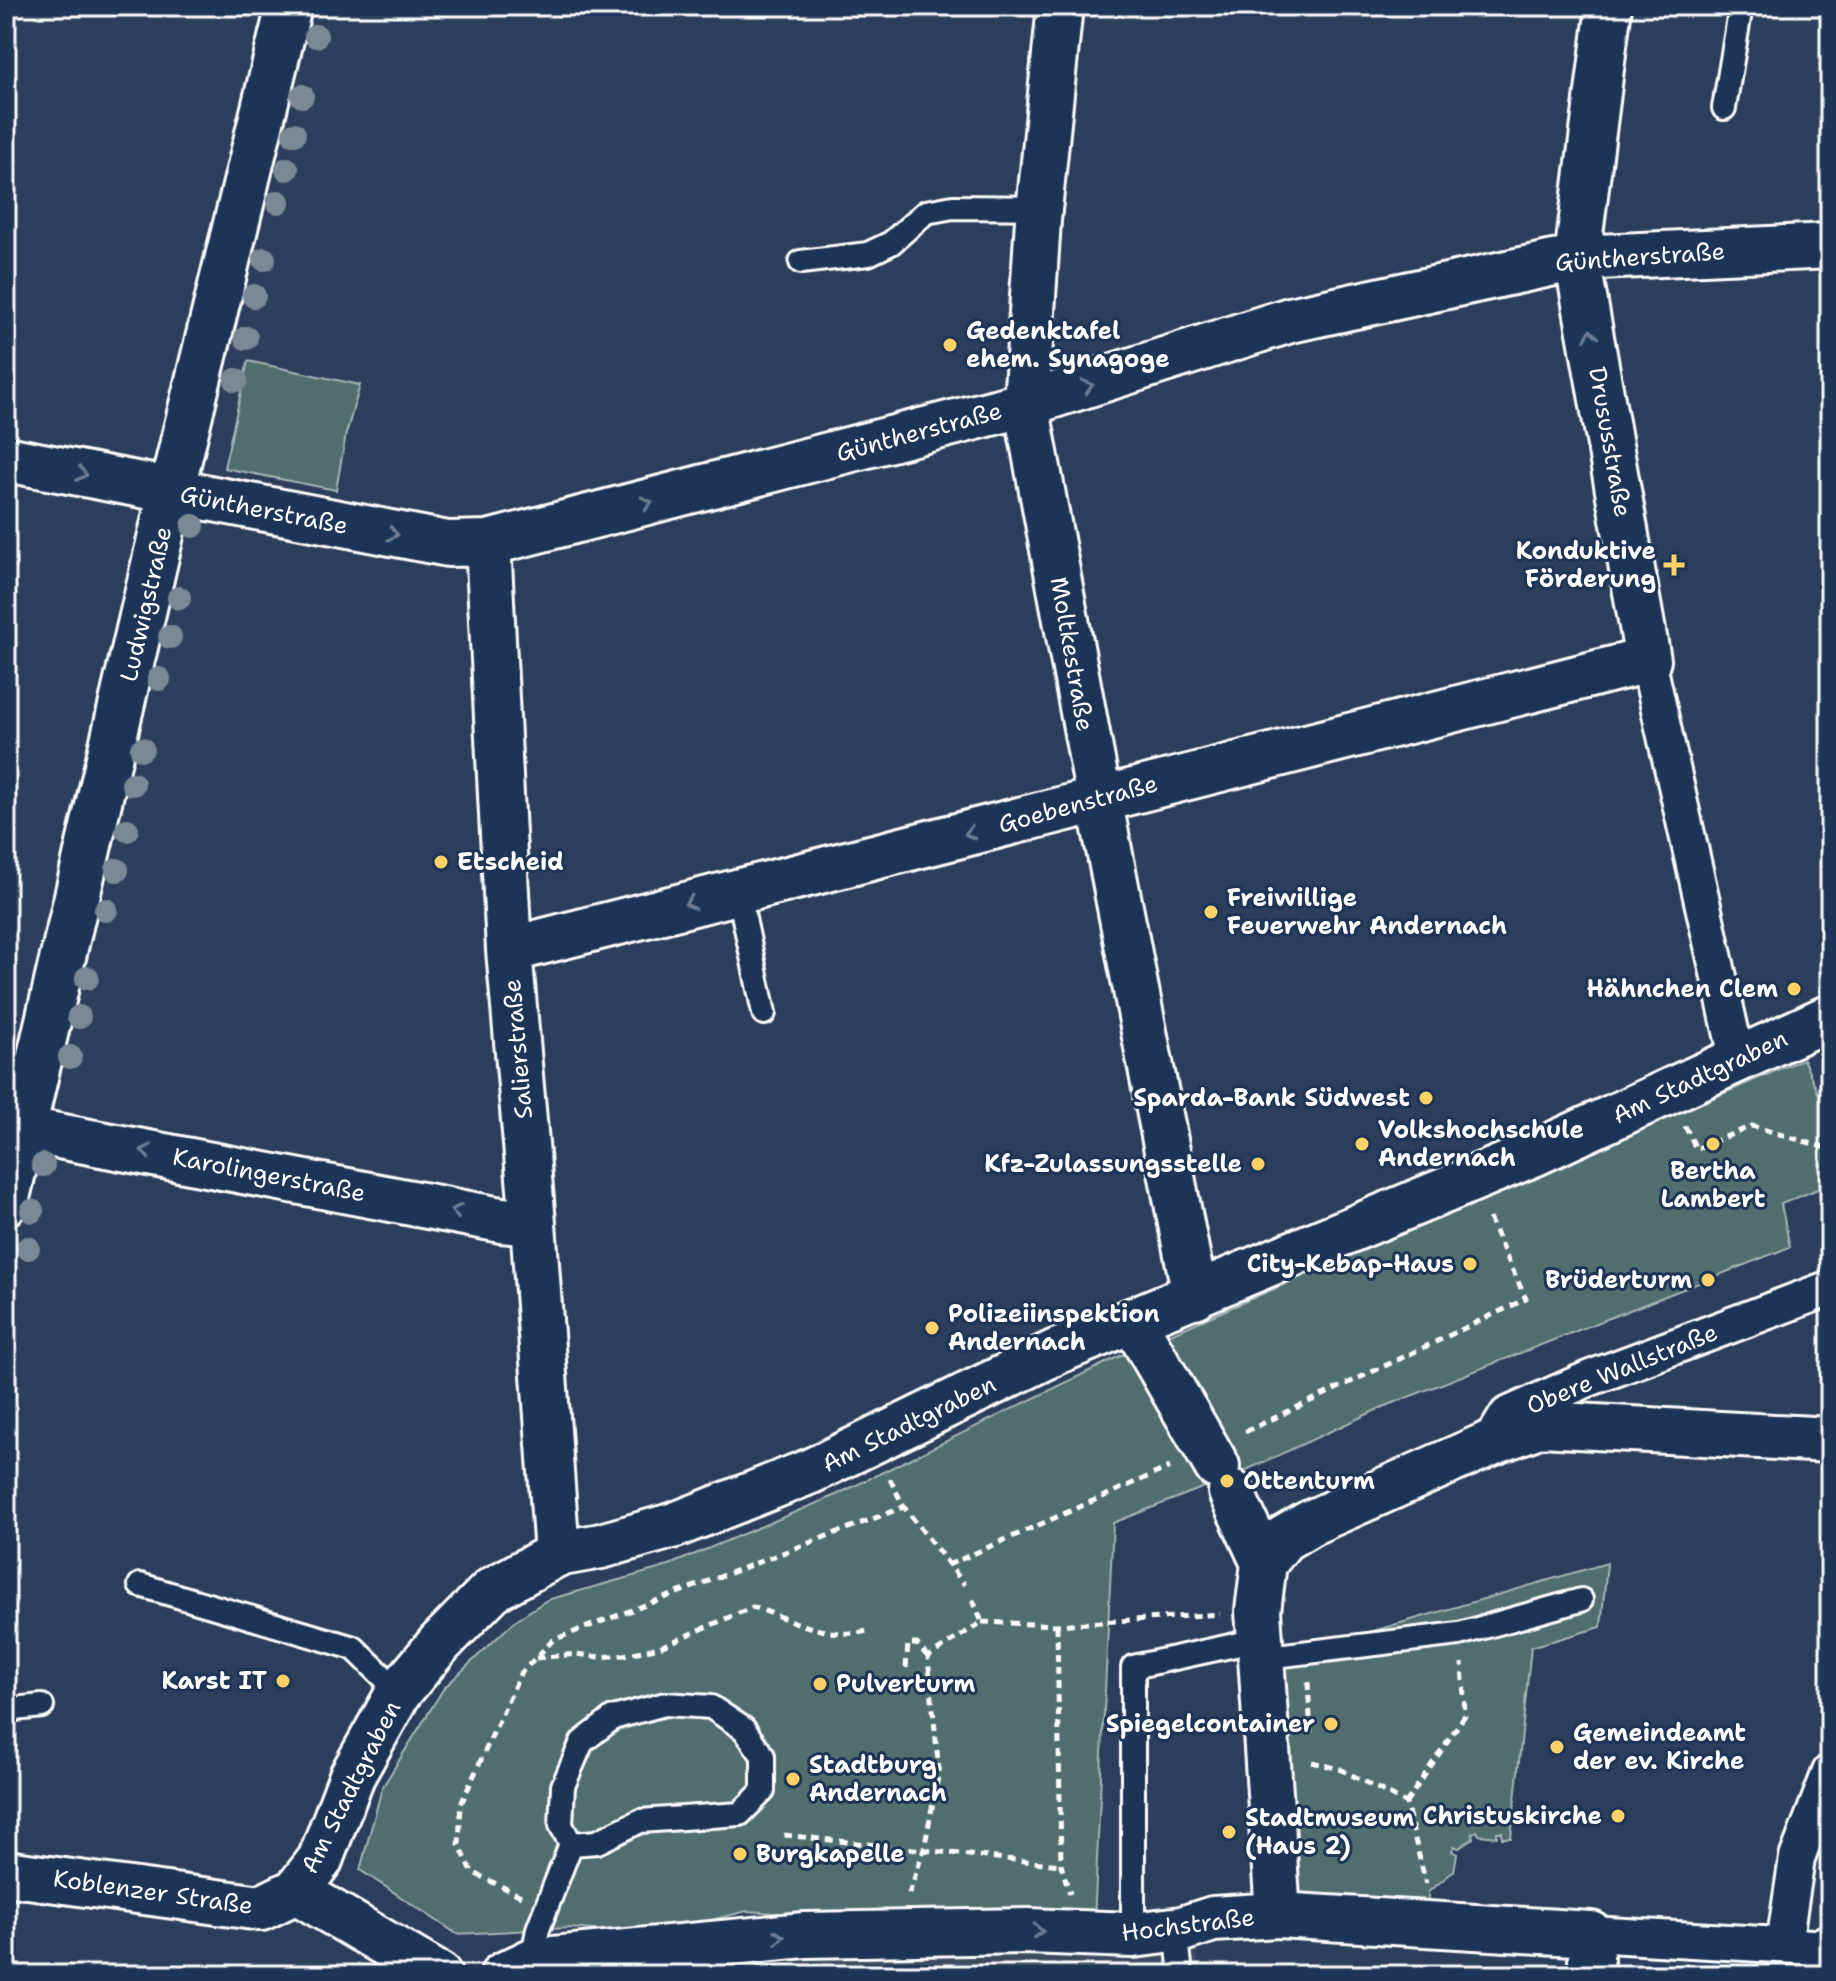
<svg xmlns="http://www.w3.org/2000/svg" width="1836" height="1981" viewBox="0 0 1836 1981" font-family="'Shantell Sans',sans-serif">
  <rect width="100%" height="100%" fill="#2b3f5c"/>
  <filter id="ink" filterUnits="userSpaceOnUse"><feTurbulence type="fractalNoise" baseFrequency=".0125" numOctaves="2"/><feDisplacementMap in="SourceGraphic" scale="16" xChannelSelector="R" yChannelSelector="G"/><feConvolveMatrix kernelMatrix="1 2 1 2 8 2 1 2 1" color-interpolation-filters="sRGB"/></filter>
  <g filter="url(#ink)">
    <!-- built -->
    <path fill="#3c4c61" d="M1197,1945L1198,1975H779L793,1963L885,1946Z"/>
    <!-- green -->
    <path fill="#4f6e6d" stroke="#a7b6b6" stroke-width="2" d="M248,361L360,385L346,434L336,490L224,468Z
      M1803,1059L1830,1119V1184L1781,1204L1790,1247L1383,1407L1242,1472L1234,1464L1207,1479V1486L1113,1523L1094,1922L910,1909L805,1915L747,1911L650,1935L569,1928L457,1934L360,1870L382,1788L444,1688L516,1620L547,1600L662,1568L836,1495L1122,1355Z
      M1607,1563L1601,1627L1531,1647L1511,1838H1502V1832H1497V1837L1479,1835L1477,1831L1472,1833L1473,1838L1459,1848L1454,1846L1452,1851L1457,1854L1454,1871L1428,1892L1429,1914L1295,1903L1280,1658Z"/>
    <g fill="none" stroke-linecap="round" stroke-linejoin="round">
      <defs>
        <path id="service" d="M1724,108L1741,6
          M801,262L868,254L891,243L926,212L953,207L1040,208
          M738,890L764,1013
          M140,1585L354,1648L399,1692
          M1259,1658L1459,1634L1581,1600
          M6,1710L42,1706
          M1133,1935V1667L1258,1640
          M532,1961L538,1929L571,1844L597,1842L640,1821L740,1814L763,1791V1756L744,1729L711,1707L665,1704L613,1718L582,1742L563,1786L561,1825L571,1844
          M1181,1975L1178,1947L1182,1929"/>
        <path id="pedestrian" d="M1648,660L1738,1062
          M1498,1430L1507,1415L1588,1379L1830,1288
          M1591,1934L1830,1948
          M1784,1944L1797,1858L1830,1772"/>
        <path id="minor" d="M1060,6L1038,220L1026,404L1099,798L1195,1296
          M6,459L448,544L488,543L1026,404L1290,320L1577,258L1830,246
          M488,543L509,950L533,1223L557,1554
          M509,950L1648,660L1577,258L1609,6
          M6,1126L501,1220L533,1223
          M6,1202L171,492L289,6
          M1133,1321L1217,1466
          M1231,1492L1264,1563
          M6,1873L261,1908L296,1891L320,1860L352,1776L399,1692L439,1644L492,1590L557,1554L601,1546L675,1525L811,1471L1056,1352L1533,1154L1830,1017
          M296,1891L439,1975
          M1278,1915L1258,1611L1264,1563L1283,1539L1310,1523L1489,1444L1541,1424L1830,1440
          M1827,1948L1830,1975
          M503,1975L532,1961L805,1935L1027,1931L1133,1935L1182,1929L1213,1919L1278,1915L1591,1934V1975"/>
      </defs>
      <!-- service casing -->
      <use href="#service" stroke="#fff" stroke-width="28"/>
      <!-- pedestrian casing -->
      <use href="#pedestrian" stroke="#fff" stroke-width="40"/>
      <!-- minor casing -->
      <use href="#minor" stroke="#fff" stroke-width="50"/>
      <!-- path -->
      <path stroke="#fff" stroke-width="5" stroke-dasharray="8 6" stroke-linecap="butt" d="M1824,1063L1830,1077
        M1685,1126L1696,1149L1752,1126L1830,1149
        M1245,1432L1526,1299L1488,1216
        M890,1479L904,1507L965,1585
        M948,1565L1170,1467
        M982,1622L1057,1625L1220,1614
        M1057,1625L1061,1865L1070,1894
        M536,1658L576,1654L600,1657L624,1655L660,1647L753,1607C791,1619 830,1642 871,1630
        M906,1668L908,1644H917L928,1657
        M1308,1682L1311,1736
        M1312,1762L1340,1769L1406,1803L1426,1884
        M1406,1803L1465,1715L1462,1663
        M784,1835L1061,1865
        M909,1894L924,1849L939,1772L928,1657L982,1622L972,1598
        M521,1896L472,1872L459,1844L461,1804L520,1674L553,1640L904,1507"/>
      <!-- service -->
      <use href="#service" stroke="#1d3557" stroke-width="22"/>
      <!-- pedestrian -->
      <use href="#pedestrian" stroke="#1d3557" stroke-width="34"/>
      <!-- minor -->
      <use href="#minor" stroke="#1d3557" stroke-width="44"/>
    </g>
    <!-- trees -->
    <g fill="#798996">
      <circle cx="316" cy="36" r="12"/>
      <circle cx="302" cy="96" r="12"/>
      <circle cx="294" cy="134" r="12"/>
      <circle cx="287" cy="169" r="12"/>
      <circle cx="278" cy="202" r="12"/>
      <circle cx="264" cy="259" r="12"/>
      <circle cx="254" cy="296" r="12"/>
      <circle cx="246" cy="338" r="12"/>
      <circle cx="236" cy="380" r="12"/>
      <circle cx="193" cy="526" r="12"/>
      <circle cx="179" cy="598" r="12"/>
      <circle cx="170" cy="637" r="12"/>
      <circle cx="159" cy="679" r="12"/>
      <circle cx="142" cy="749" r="12"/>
      <circle cx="133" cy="784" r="12"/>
      <circle cx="127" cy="830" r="12"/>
      <circle cx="117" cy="870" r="12"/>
      <circle cx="106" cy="910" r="12"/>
      <circle cx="87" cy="978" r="12"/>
      <circle cx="79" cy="1017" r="12"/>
      <circle cx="70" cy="1057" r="12"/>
      <circle cx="43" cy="1165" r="12"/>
      <circle cx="32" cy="1211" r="12"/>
      <circle cx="28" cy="1248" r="12"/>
    </g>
    <!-- one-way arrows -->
    <defs><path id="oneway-chevron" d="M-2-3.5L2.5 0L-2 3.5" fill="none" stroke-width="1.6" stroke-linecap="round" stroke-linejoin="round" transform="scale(2)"/></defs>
    <g stroke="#6c7c92">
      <use href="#oneway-chevron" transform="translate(1591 335) rotate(-100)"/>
      <use href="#oneway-chevron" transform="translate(1088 386) rotate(-17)"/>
      <use href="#oneway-chevron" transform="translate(82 474) rotate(12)"/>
      <use href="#oneway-chevron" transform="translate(647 503) rotate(-15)"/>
      <use href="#oneway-chevron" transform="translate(393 534) rotate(11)"/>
      <use href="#oneway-chevron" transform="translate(970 833) rotate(166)"/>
      <use href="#oneway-chevron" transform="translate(690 903) rotate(165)"/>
      <use href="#oneway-chevron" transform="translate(146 1151) rotate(-169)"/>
      <use href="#oneway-chevron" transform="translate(456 1211) rotate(-169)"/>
      <use href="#oneway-chevron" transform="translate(1038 1931) rotate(2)"/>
      <use href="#oneway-chevron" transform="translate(779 1937) rotate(-6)"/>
    </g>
  </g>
  <!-- markers -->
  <g fill="#ffd166" stroke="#1d3557" stroke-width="3">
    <circle cx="950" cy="345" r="8"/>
    <path d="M1670 553h8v8h8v8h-8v8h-8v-8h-8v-8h8z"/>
    <circle cx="441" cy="862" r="8"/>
    <circle cx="1211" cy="912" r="8"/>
    <circle cx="1794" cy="989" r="8"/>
    <circle cx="1426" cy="1098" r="8"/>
    <circle cx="1362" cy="1144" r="8"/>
    <circle cx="1713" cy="1144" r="8"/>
    <circle cx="1258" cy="1164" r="8"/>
    <circle cx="1470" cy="1264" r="8"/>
    <circle cx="1708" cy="1280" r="8"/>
    <circle cx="932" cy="1328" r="8"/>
    <circle cx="1227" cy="1481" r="8"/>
    <circle cx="283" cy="1681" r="8"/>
    <circle cx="820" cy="1684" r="8"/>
    <circle cx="1331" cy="1724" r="8"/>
    <circle cx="1557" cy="1747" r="8"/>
    <circle cx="793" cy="1779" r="8"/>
    <circle cx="1618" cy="1816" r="8"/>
    <circle cx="1229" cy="1832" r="8"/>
    <circle cx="740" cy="1854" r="8"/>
  </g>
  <g text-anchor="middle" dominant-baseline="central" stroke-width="6" stroke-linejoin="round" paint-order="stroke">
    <!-- street labels -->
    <g font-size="24" fill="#fff" stroke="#1d3557">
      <text transform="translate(1640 257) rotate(-4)">Güntherstraße</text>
      <text transform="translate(919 432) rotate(-15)">Güntherstraße</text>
      <text transform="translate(1610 442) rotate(80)">Drususstraße</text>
      <text transform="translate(264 510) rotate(11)">Güntherstraße</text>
      <text transform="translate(146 604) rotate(-77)">Ludwigstraße</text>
      <text transform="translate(1072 654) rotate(80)">Moltkestraße</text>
      <text transform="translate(1078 804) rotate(-15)">Goebenstraße</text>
      <text transform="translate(518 1049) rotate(-95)">Salierstraße</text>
      <text transform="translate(1700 1077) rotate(-25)">Am Stadtgraben</text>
      <text transform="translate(269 1175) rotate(11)">Karolingerstraße</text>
      <text transform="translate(1622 1369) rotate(-22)">Obere Wallstraße</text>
      <text transform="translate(909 1424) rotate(-26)">Am Stadtgraben</text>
      <text transform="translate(351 1787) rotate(-63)">Am Stadtgraben</text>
      <text transform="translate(153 1892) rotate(8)">Koblenzer Straße</text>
      <text transform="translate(1188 1925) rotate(-7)">Hochstraße</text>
    </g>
    <!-- poi labels -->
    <g font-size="24" font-weight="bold" fill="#fff" stroke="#1d3557" text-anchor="start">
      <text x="966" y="331">Gedenktafel<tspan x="966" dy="28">ehem. Synagoge</tspan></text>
      <text x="1656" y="551" text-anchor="end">Konduktive<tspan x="1656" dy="28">Förderung</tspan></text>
      <text x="457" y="862">Etscheid</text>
      <text x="1227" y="898">Freiwillige<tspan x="1227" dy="28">Feuerwehr Andernach</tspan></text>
      <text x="1778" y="989" text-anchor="end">Hähnchen Clem</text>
      <text x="1410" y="1098" text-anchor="end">Sparda-Bank Südwest</text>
      <text x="1378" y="1130">Volkshochschule<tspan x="1378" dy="28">Andernach</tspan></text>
      <text x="1242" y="1164" text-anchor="end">Kfz-Zulassungsstelle</text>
      <text x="1713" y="1171" text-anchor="middle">Bertha<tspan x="1713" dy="28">Lambert</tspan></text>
      <text x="1454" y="1264" text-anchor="end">City-Kebap-Haus</text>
      <text x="1692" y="1280" text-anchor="end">Brüderturm</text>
      <text x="948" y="1314">Polizeiinspektion<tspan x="948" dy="28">Andernach</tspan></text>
      <text x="1243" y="1481">Ottenturm</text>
      <text x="267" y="1681" text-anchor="end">Karst IT</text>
      <text x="836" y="1684">Pulverturm</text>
      <text x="1315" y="1724" text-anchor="end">Spiegelcontainer</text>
      <text x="1573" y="1733">Gemeindeamt<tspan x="1573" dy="28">der ev. Kirche</tspan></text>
      <text x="809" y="1765">Stadtburg<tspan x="809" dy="28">Andernach</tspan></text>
      <text x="1602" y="1816" text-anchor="end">Christuskirche</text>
      <text x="1245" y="1818">Stadtmuseum<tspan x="1245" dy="28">(Haus 2)</tspan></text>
      <text x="756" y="1854">Burgkapelle</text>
    </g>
  </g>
  <!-- margin -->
  <rect width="1836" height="1981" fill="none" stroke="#1d3557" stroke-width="32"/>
  <rect x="16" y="16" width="1804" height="1949" fill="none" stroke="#fff" stroke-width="3" filter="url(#ink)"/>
</svg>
